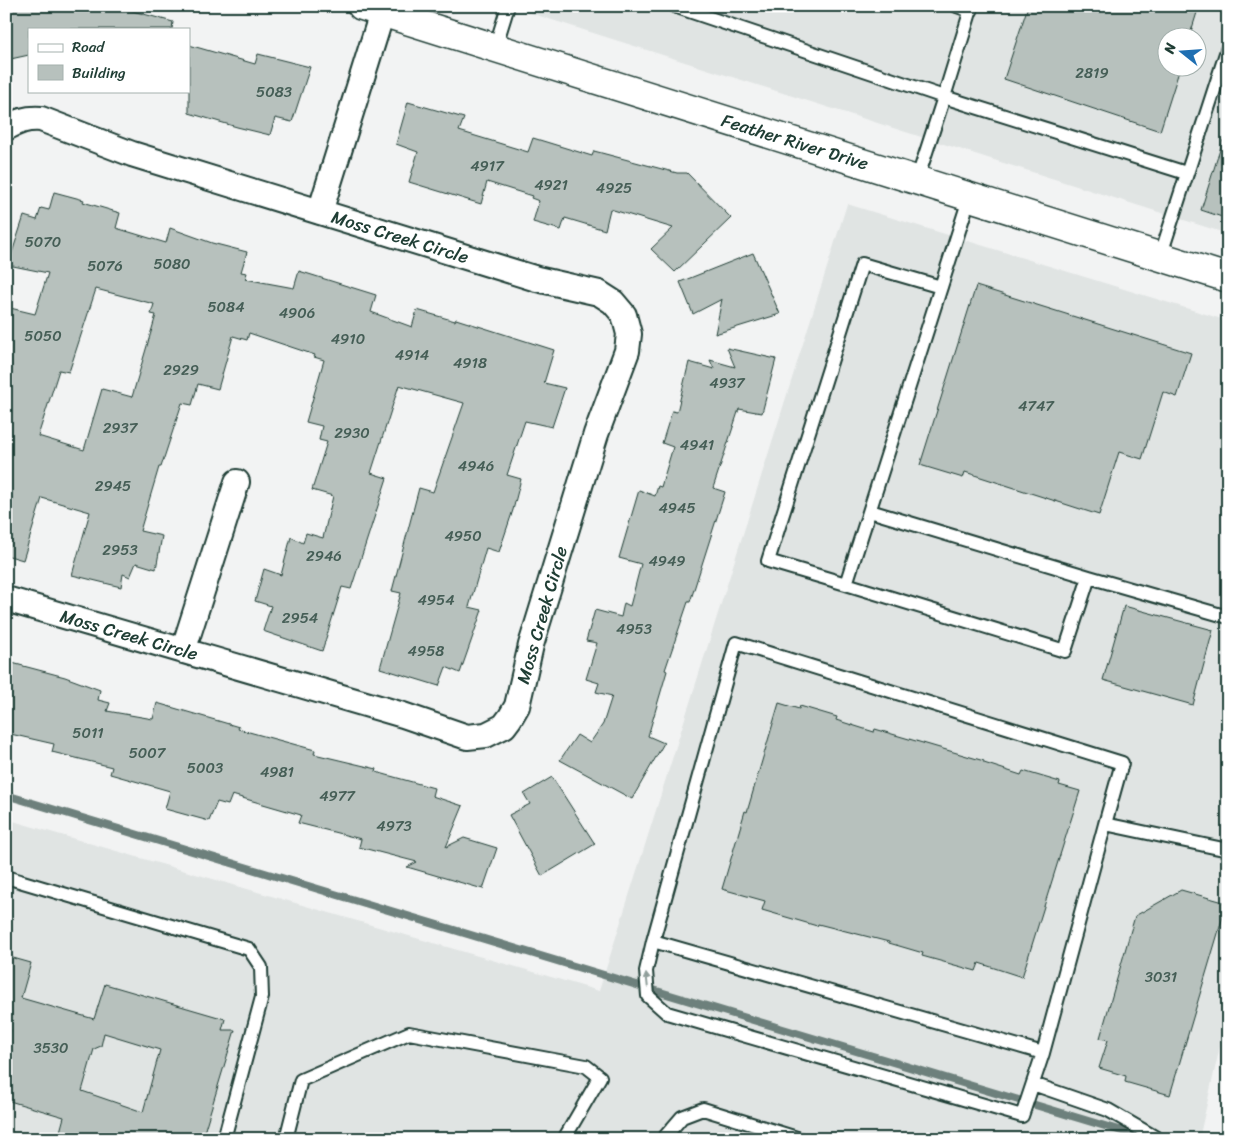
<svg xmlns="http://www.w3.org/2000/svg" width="1234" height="1145" viewBox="0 0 1234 1145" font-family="Sriracha,sans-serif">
  <rect width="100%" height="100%" fill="#f2f3f3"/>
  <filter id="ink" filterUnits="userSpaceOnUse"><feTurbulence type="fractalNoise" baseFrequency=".02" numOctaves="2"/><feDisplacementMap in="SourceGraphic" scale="10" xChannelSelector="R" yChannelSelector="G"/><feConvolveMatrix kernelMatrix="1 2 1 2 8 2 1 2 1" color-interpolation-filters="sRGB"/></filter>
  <g filter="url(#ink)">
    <!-- built -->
    <path fill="#e0e4e3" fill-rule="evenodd" d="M508,6H1228V234ZM1166,38H1196V68H1166Z
      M847,204L1228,321V1011L1199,1139H6V819L599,991Z"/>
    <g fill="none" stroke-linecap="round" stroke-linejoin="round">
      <!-- stream -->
      <path stroke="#6d807b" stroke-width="8" d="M6,795L1148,1139"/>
    </g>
    <!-- building -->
    <path fill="#b7c1bd" stroke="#1f3d34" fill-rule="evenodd" d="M6,6H131L129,10L173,22L172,29H29V55L6,60Z
      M1028,6H1199L1189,38H1166V68H1180L1160,131L1004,79Z
      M189,45L255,64L258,54L310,67L292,122L275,118L270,135L237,127L189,113Z
      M408,102L464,118L459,131L528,152L533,138L592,156L594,151L677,173H687L731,218L675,272L651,249L673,228L610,209L605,230L565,218L561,230L533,222L539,201L531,198L532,196L487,182L481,204L409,182L418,152L396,144Z
      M1223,140L1228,141V219L1201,210Z
      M54,192L84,200L83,202L120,213L116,228L166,243L170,228L212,243L247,252L241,272L247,273L245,279L294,288L299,271L376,295L371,312L412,327L417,310L455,321L456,319L554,350L544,383L565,388L552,427L525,421L507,475L521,479L513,510L499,552L486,548L469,607L482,610L460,673L446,667L439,686L380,668L401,593L392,591L419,488L433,492L464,403L399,385L371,473L387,478L351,589L342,587L322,651L263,631L271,606L255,601L264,569L281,575L291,537L303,543L306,533L323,538L333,496L312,490L327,442L319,440L322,426L306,422L324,360L314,357L315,355L249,333L247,340L233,336L218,389L198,384L192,405L182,403L161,467H159L140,531L162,536L156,569L136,563L130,577L123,574L121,587L72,575L90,512L42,498L23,560L6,555V307L35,314L48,273L8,265L24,216L37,220L41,208L49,210ZM96,289L154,304L151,314L156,315L132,397L102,389L84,450L38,436L59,370L69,372Z
      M753,253L780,314L715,334L722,299L693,314L680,282Z
      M976,286L1191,353L1177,397L1163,392L1142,459L1119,452L1099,515L965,472L963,478L920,465Z
      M727,348L776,359L762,413L739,409L713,488L725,492L690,602H688L665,670L667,671L648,736L664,743L632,799L560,760L577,735L590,743L603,724L612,696L596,692L599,683L586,679L597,643L586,641L595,610L621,617L624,603L630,606L641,564L619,558L639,490L655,496L658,486L661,487L673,447L662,443L672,411L677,412L689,362L714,369L710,360L735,367Z
      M1124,606L1213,630L1193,705L1103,680Z
      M12,663L65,677L100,690L98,700L110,703L107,711L153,719L157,703L239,727L238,729L315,750L314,754L377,769L376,772L434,788L432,796L463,806L446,847L464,838L497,848L483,889L407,867L417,862L359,847L361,839L298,823L301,815L232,795L228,805L217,802L209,821L165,809L170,791L110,774L112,767L52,752L54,744L6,733V683Z
      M779,703L799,709L800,706L837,717L836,720L874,732L875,729L984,761V763L1021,775L1023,771L1060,782L1059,785L1080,791L1022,977L979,963L976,971L922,956L923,953L889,943V942L818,924L817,926L762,910L765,901L722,889L745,811L747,812Z
      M552,777L595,844L542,876L509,815L530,804L524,794Z
      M1181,890L1227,903L1170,1095L1125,1082L1126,1076L1099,1068L1108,1040L1100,1038L1135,916Z
      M6,956L31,963L21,998L94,1019L105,984L225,1019L222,1030H235L202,1139H58L64,1117L6,1100V1044L11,1030L6,1029ZM104,1033L160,1050L143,1112L82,1091L94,1049L101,1046Z"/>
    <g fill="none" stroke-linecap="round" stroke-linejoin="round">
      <defs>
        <path id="lane" d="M674,6L944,97L972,6
          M957,6L971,11
          M495,48L508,6
          M917,180L944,97L1186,173
          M970,196L846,584L1065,651L1089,577L1228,617
          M1160,257L1228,47
          M870,511L1089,577
          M846,584L768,561L862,264L941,287
          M6,877L249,949L261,967L262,997L224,1139
          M653,941L1043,1053L1022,1116L667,1013L648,996L646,971L653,941L736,643L1122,763L1105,824L1228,850
          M1043,1053L1105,824
          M1033,1084L1108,1110L1158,1139
          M286,1139L301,1080L409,1033L586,1066L600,1077L564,1139
          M663,1139L682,1117L703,1109L800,1139"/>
        <path id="street" d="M6,128C19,121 26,118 41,119L132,154L537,279L599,293L613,302L624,315L629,334L627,351L596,434L531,645L517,706L510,718L504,726L486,735L467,737L403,715L6,599
          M320,212L382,13
          M183,651L237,482"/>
        <path id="secondary" d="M362,6L1228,278"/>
      </defs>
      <!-- lane casing -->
      <use href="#lane" stroke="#1f3d34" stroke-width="16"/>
      <!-- street casing -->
      <use href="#street" stroke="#1f3d34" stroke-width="28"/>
      <!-- secondary casing -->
      <use href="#secondary" stroke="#1f3d34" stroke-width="31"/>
      <!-- lane -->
      <use href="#lane" stroke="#fff" stroke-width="12"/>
      <!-- street -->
      <use href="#street" stroke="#fff" stroke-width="24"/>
      <!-- secondary -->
      <use href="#secondary" stroke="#fff" stroke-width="28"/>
    </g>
    <!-- one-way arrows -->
    <defs><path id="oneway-solid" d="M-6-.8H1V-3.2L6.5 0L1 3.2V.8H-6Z" transform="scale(1.25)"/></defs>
    <use fill="#8f9e9a" href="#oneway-solid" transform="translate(647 980) rotate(-96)"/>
  </g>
  <g text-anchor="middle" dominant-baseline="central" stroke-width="4" stroke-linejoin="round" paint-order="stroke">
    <!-- number labels -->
    <g font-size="15" fill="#455e56">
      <text x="1092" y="73">2819</text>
      <text x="274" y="92">5083</text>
      <text x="487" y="166">4917</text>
      <text x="551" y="185">4921</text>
      <text x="614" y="188">4925</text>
      <text x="43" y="242">5070</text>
      <text x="172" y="264">5080</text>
      <text x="105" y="266">5076</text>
      <text x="226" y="307">5084</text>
      <text x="297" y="313">4906</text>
      <text x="43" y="336">5050</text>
      <text x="348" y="339">4910</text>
      <text x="412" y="355">4914</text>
      <text x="470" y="363">4918</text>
      <text x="181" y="370">2929</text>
      <text x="727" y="383">4937</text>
      <text x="1036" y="406">4747</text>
      <text x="120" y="428">2937</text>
      <text x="352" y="433">2930</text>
      <text x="697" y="445">4941</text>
      <text x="476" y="466">4946</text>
      <text x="113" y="486">2945</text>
      <text x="677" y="508">4945</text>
      <text x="463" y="536">4950</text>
      <text x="120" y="550">2953</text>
      <text x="324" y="556">2946</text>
      <text x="667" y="561">4949</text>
      <text x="436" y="600">4954</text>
      <text x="300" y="618">2954</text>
      <text x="634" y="629">4953</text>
      <text x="426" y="651">4958</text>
      <text x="88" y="733">5011</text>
      <text x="147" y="753">5007</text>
      <text x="205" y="768">5003</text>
      <text x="277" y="772">4981</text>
      <text x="337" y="796">4977</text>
      <text x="394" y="826">4973</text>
      <text x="1161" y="977">3031</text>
      <text x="51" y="1048">3530</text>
    </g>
    <!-- street labels -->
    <g font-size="18" fill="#1f3d34" stroke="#fff">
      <text transform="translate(795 142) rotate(17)">Feather River Drive</text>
      <text transform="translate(400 237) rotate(17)">Moss Creek Circle</text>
      <text transform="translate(542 615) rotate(-74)">Moss Creek Circle</text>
      <text transform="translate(129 635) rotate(16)">Moss Creek Circle</text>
    </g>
  </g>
  <!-- margin -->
  <rect width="1234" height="1145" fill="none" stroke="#fff" stroke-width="25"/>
  <rect x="12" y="12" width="1209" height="1120" fill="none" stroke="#1f3d34" stroke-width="2" filter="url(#ink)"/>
  <!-- legend -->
  <rect x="28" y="28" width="162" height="65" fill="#ffffff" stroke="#a5b1ae"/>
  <rect x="38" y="44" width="25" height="8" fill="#ffffff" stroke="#a5b1ae"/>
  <text x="72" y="52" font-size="15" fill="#1f3d34">Road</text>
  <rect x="38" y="65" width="25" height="15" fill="#b7c1bd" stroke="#a5b1ae"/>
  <text x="72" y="78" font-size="15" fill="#1f3d34">Building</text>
  <!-- north arrow -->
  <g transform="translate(1182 52) rotate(287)"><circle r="24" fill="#ffffff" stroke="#a5b1ae"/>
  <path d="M0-4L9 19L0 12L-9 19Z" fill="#1f6fb2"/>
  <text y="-8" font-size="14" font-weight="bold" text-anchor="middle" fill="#1f3d34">N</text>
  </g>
</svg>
